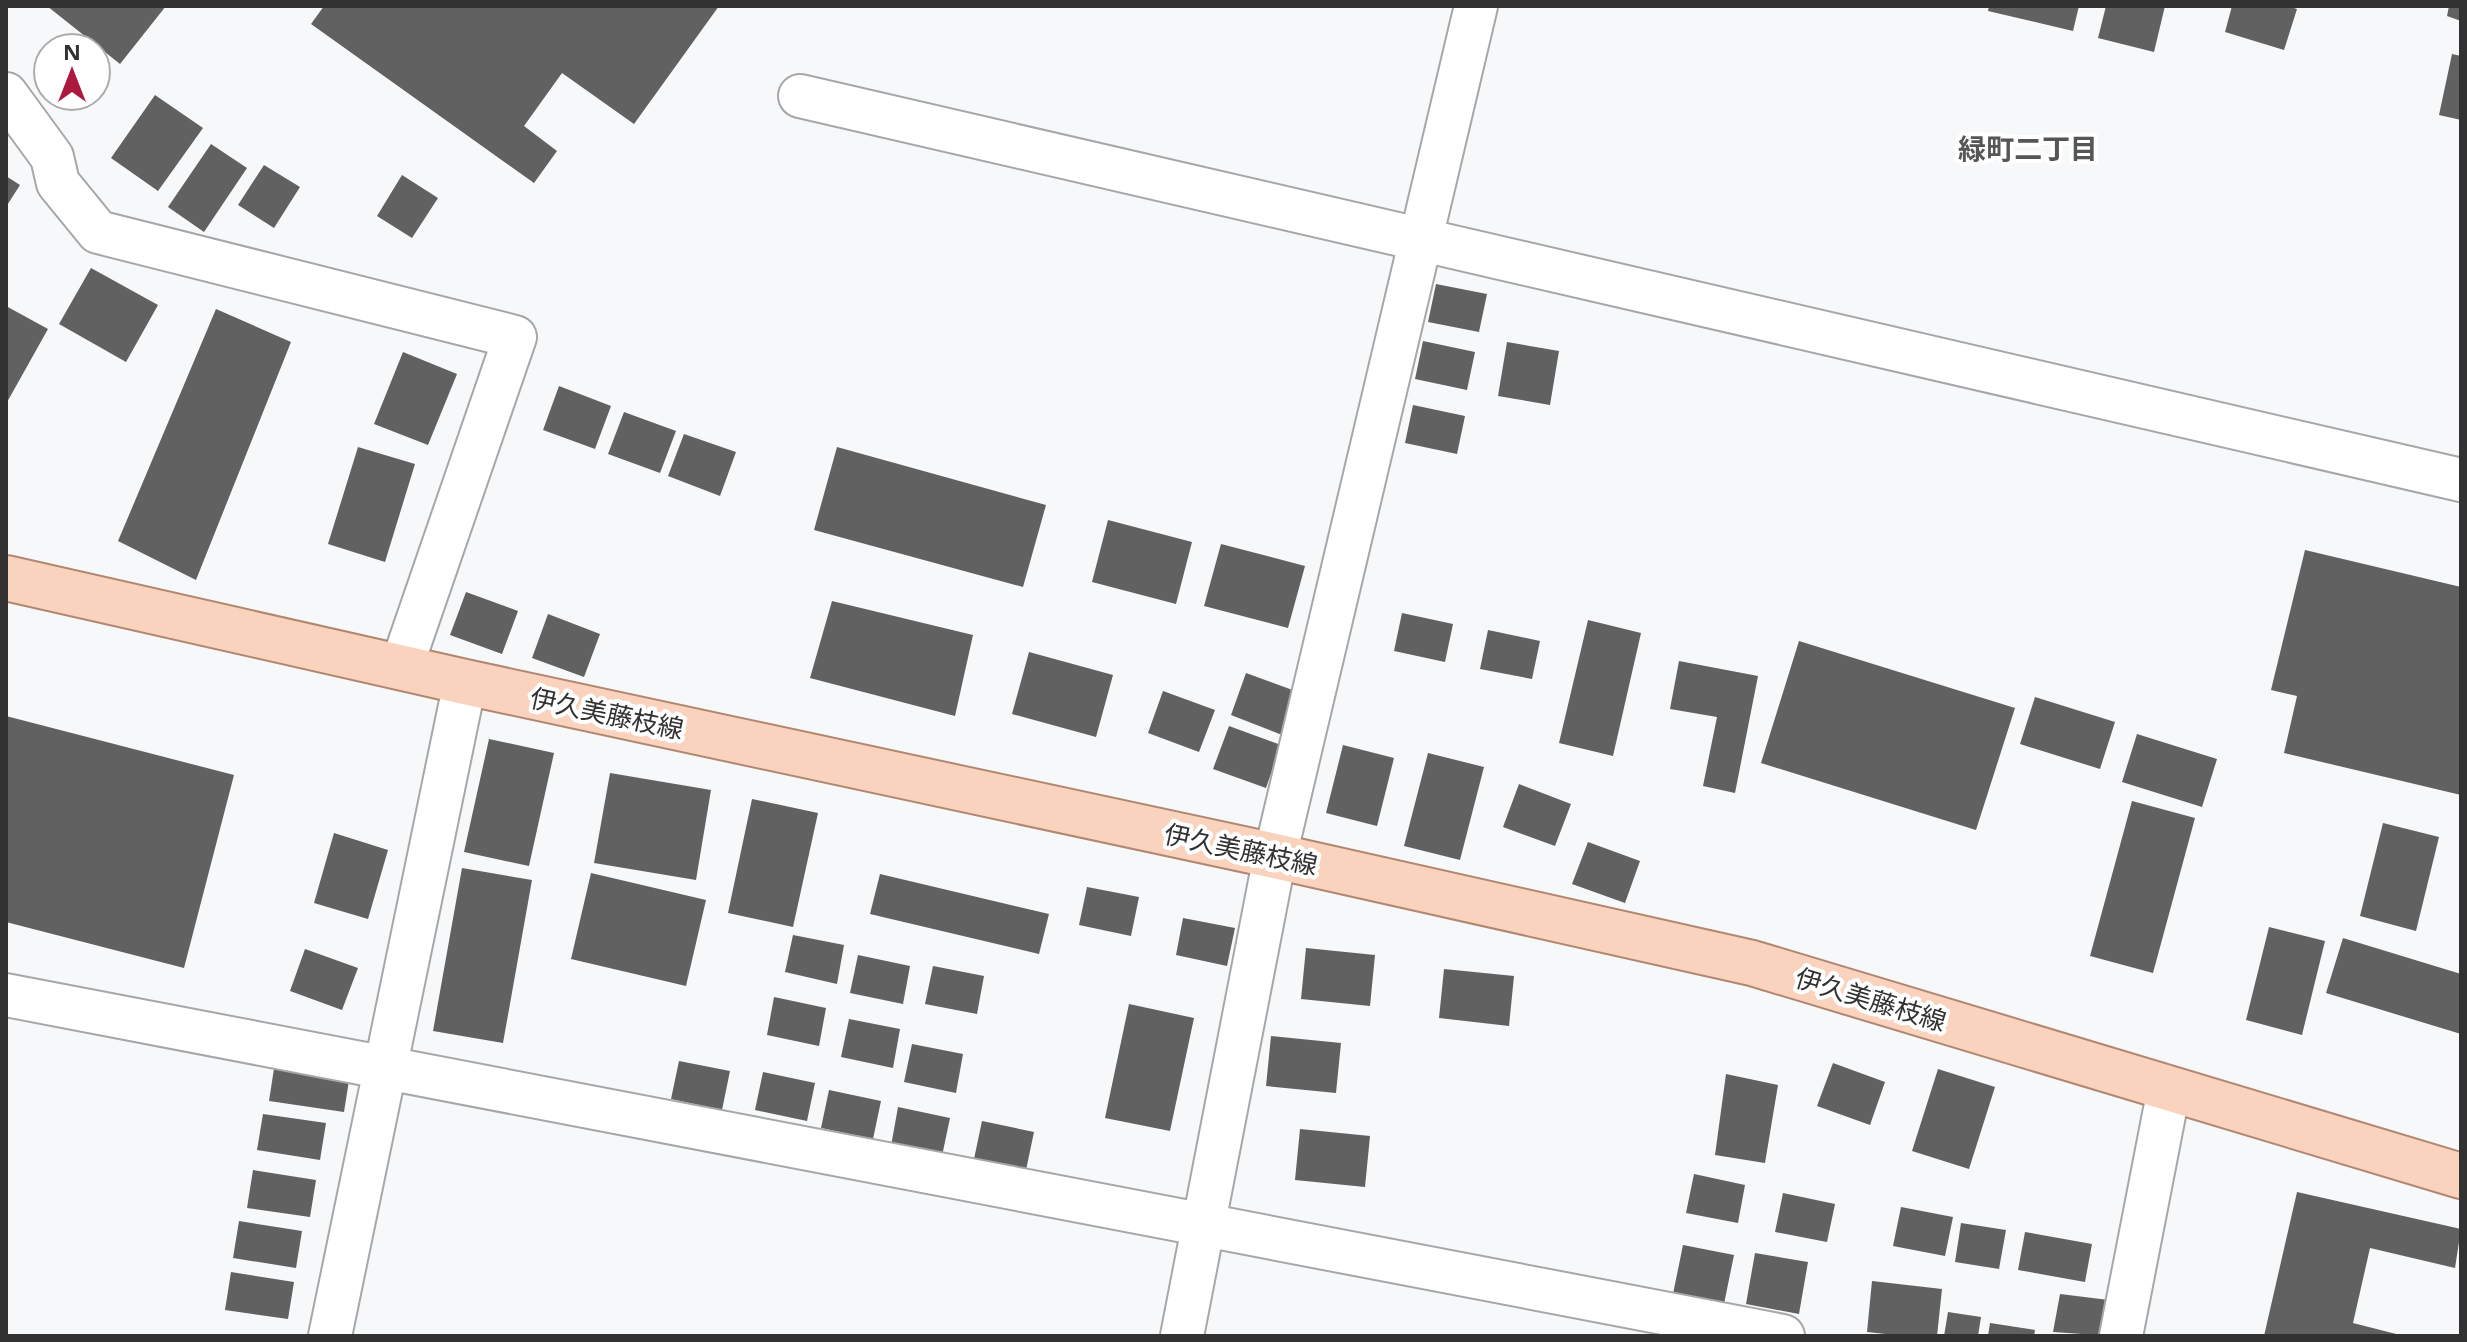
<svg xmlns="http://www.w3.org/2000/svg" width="2467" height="1342" viewBox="0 0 2467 1342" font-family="'Noto Sans','Noto Sans JP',sans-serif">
  <rect width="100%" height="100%" fill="#f7f8f9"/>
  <!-- building -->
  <path fill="#616162" d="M47,6H166L120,64Z
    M324,6H719L634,124L562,73L524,126L557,151L534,183L311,24Z
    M1989,6H2079L2073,31L1988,11Z
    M2106,6H2165L2154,52L2098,38Z
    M2232,6H2288L2297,9L2284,50L2225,32Z
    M2449,6H2461V21L2447,16Z
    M2452,54L2461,56V120L2439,115Z
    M155,95L203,128L158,191L111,158Z
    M211,144L247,168L204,232L168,207Z
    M264,165L300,187L274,228L238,205Z
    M402,175L438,198L412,238L377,216Z
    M6,176L20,185L6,207Z
    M91,268L158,305L126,362L59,324Z
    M1436,284L1487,294L1479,332L1428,322Z
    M6,306L48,329L6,404Z
    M216,309L291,342L196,580L118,541Z
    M1423,341L1475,352L1467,390L1415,379Z
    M1507,342L1559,351L1550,405L1498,396Z
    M403,352L457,374L428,445L374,424Z
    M559,386L611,406L595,449L543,430Z
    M1413,405L1465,416L1457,454L1405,443Z
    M624,412L676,431L660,473L608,454Z
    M684,434L736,452L720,496L668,476Z
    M358,447L415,464L385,562L328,544Z
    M837,447L1046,505L1023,587L814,530Z
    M1108,520L1192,542L1176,604L1092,582Z
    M1221,544L1305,566L1288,628L1204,606Z
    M2305,550L2461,587V795L2284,753L2297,696L2271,690Z
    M466,592L518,611L502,654L450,635Z
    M832,601L973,635L955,716L810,678Z
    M1402,613L1453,624L1445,662L1394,651Z
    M548,614L600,634L584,677L532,658Z
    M1588,620L1641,633L1613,756L1559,743Z
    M1488,630L1540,641L1532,679L1480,669Z
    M1799,641L2015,708L1976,830L1761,763Z
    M1029,652L1113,675L1096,737L1012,714Z
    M1679,661L1758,676L1735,793L1703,786L1717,717L1670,709Z
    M1246,673L1298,692L1282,735L1231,715Z
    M1163,691L1215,710L1199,752L1148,733Z
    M2035,697L2115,722L2100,769L2020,744Z
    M6,716L234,775L184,968L6,922Z
    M1229,726L1281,745L1266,788L1213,769Z
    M2137,734L2217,759L2202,807L2122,782Z
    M489,739L554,753L529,866L464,852Z
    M1343,745L1394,758L1377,826L1326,813Z
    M1428,753L1484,767L1460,860L1404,846Z
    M610,773L711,790L696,880L594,863Z
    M1519,784L1571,804L1555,846L1503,827Z
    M752,799L818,813L793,927L728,913Z
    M2132,801L2195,818L2153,973L2090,956Z
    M2383,823L2439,837L2416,931L2360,916Z
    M334,833L388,850L368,919L314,903Z
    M1588,842L1640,861L1625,903L1572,884Z
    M462,868L532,880L503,1043L433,1031Z
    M591,873L706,900L686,986L571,959Z
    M880,874L1049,914L1039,954L870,914Z
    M1087,887L1139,897L1131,936L1079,925Z
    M1183,918L1235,928L1227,966L1176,955Z
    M2269,927L2325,941L2302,1035L2246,1020Z
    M793,935L844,945L837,984L785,972Z
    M2343,938L2461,974V1034L2326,993Z
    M1306,948L1375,955L1370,1006L1301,999Z
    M305,949L358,968L342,1010L290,991Z
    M858,955L910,966L903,1004L850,993Z
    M933,966L984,976L977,1014L925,1004Z
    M1444,969L1514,976L1509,1026L1439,1018Z
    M774,997L826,1008L819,1046L767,1035Z
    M1129,1004L1194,1018L1170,1131L1105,1118Z
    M849,1019L900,1029L893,1068L841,1057Z
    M1271,1036L1341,1043L1336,1093L1266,1086Z
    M912,1044L963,1054L956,1093L904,1082Z
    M679,1061L730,1071L722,1110L671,1099Z
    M275,1062L350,1074L344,1112L269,1101Z
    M1833,1063L1885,1082L1870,1125L1817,1106Z
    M1938,1069L1995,1087L1969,1169L1912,1151Z
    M763,1072L815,1083L807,1121L755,1110Z
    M1726,1074L1778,1085L1765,1163L1715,1155Z
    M829,1090L881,1101L873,1139L821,1128Z
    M898,1107L950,1118L942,1156L891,1146Z
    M263,1114L326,1123L320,1160L257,1150Z
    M982,1121L1034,1132L1026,1170L974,1159Z
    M1300,1129L1370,1136L1365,1187L1295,1180Z
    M253,1170L316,1180L310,1217L247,1208Z
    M1694,1174L1745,1185L1738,1223L1686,1213Z
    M2297,1192L2461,1229L2455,1268L2370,1248L2353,1323L2404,1336H2264Z
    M1783,1193L1835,1204L1827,1242L1775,1232Z
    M1901,1207L1953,1217L1945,1256L1893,1246Z
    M239,1221L302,1231L296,1268L233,1258Z
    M1961,1223L2006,1230L1999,1269L1955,1262Z
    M2025,1232L2092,1244L2085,1282L2018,1270Z
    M1683,1245L1734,1255L1724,1304L1673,1294Z
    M1755,1253L1808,1262L1799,1314L1746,1304Z
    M231,1272L294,1282L288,1319L225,1310Z
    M1872,1281L1942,1289L1937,1336H1904L1867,1332Z
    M2060,1294L2117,1301L2111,1336L2053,1332Z
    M1948,1312L1981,1317L1978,1336H1944Z
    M1990,1323L2035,1330L2034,1336H1988Z"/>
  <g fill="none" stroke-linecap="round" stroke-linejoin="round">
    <defs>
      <path id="minor" d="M6,94L52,157L58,183L98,232L515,337L401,668
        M800,96L2461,480
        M6,995L1783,1336
        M330,1336L465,682
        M1182,1336L1275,856L1476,6
        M2121,1336L2169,1089"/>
      <path id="major" d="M6,578L465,682L1275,856L1752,963L2461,1176"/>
    </defs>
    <!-- minor casing -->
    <use href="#minor" stroke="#a6a7a8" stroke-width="46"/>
    <!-- major casing -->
    <use href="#major" stroke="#b28772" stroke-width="48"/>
    <!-- minor -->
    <use href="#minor" stroke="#fff" stroke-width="42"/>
    <!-- major -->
    <use href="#major" stroke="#fad3bf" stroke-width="44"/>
  </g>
  <g text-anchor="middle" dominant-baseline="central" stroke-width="8" stroke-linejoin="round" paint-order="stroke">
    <!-- street labels -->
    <g font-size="26" fill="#323233" stroke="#fff">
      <text transform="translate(607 713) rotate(12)">伊久美藤枝線</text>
      <text transform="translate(1241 849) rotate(12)">伊久美藤枝線</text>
      <text transform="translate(1871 999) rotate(17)">伊久美藤枝線</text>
    </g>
    <!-- neighbourhood labels -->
    <g font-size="28" font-weight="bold" fill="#555657" stroke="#fff">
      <text x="2028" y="148">緑町二丁目</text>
    </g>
  </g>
  <!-- border -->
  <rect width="2467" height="1342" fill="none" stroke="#323233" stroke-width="16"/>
  <!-- north arrow -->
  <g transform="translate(72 72)"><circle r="38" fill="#ffffff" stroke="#adadad" stroke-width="2"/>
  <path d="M0-6L14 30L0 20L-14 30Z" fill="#ad183f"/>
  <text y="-12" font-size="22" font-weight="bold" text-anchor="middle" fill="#323233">N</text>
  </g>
</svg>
